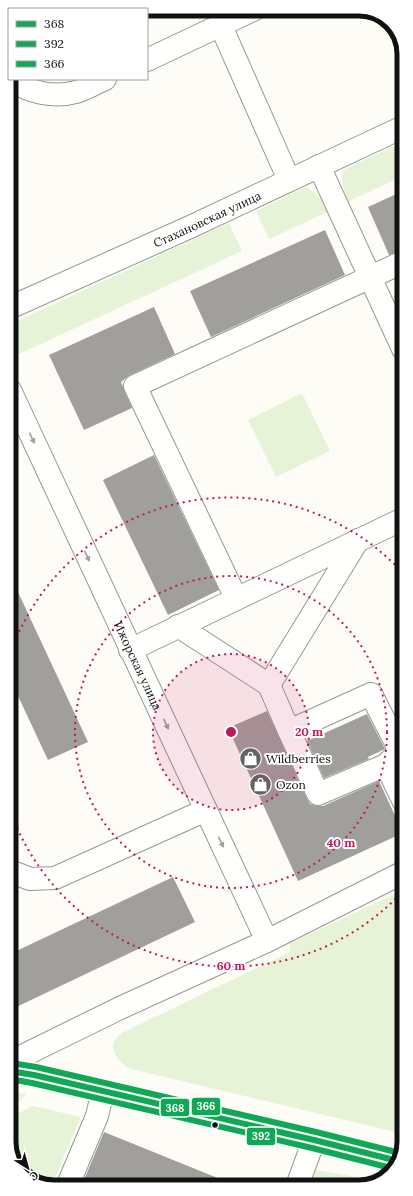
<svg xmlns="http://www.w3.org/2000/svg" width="413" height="1196" viewBox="0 0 413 1196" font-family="Lora,serif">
  <rect width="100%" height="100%" fill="#fdfcf7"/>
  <!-- green -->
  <path fill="#e7f3d7" d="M403,142V176L347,202L342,179L343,170Z
    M306,187C316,193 323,200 330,211L269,239L256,211Z
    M229,223L242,251L17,355L9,339V326L13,323Z
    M302,393L330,451L276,477L248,420Z
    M404,890V1134L131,1069C122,1065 110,1054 114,1042C116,1036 123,1033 128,1030L290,952V943Z
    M11,1092L26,1094L21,1100L11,1105Z
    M33,1106L81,1117L51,1187L26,1178L11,1154V1117Z
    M316,1170L362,1178L375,1182L371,1185L311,1186Z"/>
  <!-- building -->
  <path fill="#a19f9c" d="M403,191V250L389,255L368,207Z
    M325,230L345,275L211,337L190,291Z
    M154,307L175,354L130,375L121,382L132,408L84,430L49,355Z
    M154,455L219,590L168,615L103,480Z
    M10,575L88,742L48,760L10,679Z
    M267,711L307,799L310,804L316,806H323L379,781L403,833L298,881L228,728Z
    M367,714L385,749L368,757L369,759L324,778L307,741Z
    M173,877L195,922L10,1010V954Z
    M104,1132L235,1185V1186L81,1187Z"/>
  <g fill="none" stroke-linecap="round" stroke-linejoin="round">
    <defs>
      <g id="minor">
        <path d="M221,26L289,180"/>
        <path d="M147,60L255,9"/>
        <path d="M11,79C28,93 55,98 76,92C86,89 96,83 105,79"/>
        <path d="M319,166L403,349"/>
        <path id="s1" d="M9,308L190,227L403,127"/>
        <path id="s2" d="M10,390L267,941"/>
        <path d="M236,598L135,386L403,262"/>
        <path d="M178,626L269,685L289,731L371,694L400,751"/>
        <path d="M130,650L403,519"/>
        <path d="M269,685L358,540"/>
        <path d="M289,731L318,794L386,765"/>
        <path d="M396,755L386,765L404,802"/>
        <path d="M10,871L30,879L55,878L206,810"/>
        <path d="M10,1062L118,1009L267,941L404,872"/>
        <path d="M10,1071L34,1075L314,1140L398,1161"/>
        <path d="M297,1186L314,1140"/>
        <path d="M67,1187L97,1116L103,1091"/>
      </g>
    </defs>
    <!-- minor casing -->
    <use href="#minor" stroke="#979795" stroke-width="24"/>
    <!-- minor -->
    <use href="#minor" stroke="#fffffe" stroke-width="22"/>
    <defs>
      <path id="bus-1" d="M10,1071L34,1075L314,1140L398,1161"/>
      <path id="bus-2" d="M10,1079L32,1083L312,1148L395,1169"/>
      <path id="bus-3" d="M11,1063L36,1067L316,1132L400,1153"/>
    </defs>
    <!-- bus-1 casing -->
    <use href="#bus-1" stroke="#fff" stroke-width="9"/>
    <!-- bus-2 casing -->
    <use href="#bus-2" stroke="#fff" stroke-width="9"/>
    <!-- bus-3 casing -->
    <use href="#bus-3" stroke="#fff" stroke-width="9"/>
    <!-- bus-1 -->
    <use href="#bus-1" stroke="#10a855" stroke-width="6"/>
    <!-- bus-2 -->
    <use href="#bus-2" stroke="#10a855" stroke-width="6"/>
    <!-- bus-3 -->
    <use href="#bus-3" stroke="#10a855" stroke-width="6"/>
  </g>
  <!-- one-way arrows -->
  <defs><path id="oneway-solid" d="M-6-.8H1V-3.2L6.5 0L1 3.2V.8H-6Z"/></defs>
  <g fill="#a0a09f">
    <use href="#oneway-solid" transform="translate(32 438) rotate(65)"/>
    <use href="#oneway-solid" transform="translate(87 556) rotate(65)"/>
    <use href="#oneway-solid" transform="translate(166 724) rotate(65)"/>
    <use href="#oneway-solid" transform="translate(221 842) rotate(65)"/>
  </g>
  <!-- distance rings -->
  <circle cx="231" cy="732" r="78" fill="#c2185b" fill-opacity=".12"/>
  <g fill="none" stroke="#c2185b" stroke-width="2" stroke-dasharray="2 4">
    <circle cx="231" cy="732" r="78"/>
    <circle cx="231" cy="732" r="156"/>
    <path d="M404 890A234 234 0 0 1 10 810M10 654A234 234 0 0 1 402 572"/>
  </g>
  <!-- icons -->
  <defs>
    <symbol id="shop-disc" viewBox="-11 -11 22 22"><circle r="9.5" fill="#646362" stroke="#fff"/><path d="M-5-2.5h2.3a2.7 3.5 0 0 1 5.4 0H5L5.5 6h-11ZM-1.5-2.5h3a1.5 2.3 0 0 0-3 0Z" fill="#fff"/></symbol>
  </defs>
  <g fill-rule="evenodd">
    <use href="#shop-disc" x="238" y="746" width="25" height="25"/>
    <use href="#shop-disc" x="248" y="772" width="25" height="25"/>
  </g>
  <!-- markers -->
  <circle fill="#111" stroke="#fff" stroke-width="1.5" cx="215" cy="1125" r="3.5"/>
  <g text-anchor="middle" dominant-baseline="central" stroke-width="4" stroke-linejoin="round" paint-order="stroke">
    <!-- street labels -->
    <g font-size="12" fill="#111" stroke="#fff">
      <text stroke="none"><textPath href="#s1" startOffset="217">Стахановская улица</textPath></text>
      <text stroke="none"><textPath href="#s2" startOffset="304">Ижорская улица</textPath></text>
    </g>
    <!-- poi labels -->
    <g font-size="12" fill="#111" stroke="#fff" text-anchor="start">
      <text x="266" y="758">Wildberries</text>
      <text x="276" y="784">Ozon</text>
    </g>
  </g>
  <!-- crop -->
  <path d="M0 0H413V1196H0ZM54 16H359A38 38 0 0 1 397 54V1142A38 38 0 0 1 359 1180H54A38 38 0 0 1 16 1142V54A38 38 0 0 1 54 16Z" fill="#fff" fill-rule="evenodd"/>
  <path fill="none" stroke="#111" stroke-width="5" d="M54 16H359A38 38 0 0 1 397 54V1142A38 38 0 0 1 359 1180H54A38 38 0 0 1 16 1142V54A38 38 0 0 1 54 16Z"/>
  <circle cx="231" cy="732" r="6" fill="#c2185b" stroke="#fff" stroke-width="2"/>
  <g font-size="12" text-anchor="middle" font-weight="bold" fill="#c2185b" stroke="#fff" stroke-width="4" stroke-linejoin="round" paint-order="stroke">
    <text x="309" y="736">20 m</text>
    <text x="341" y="847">40 m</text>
    <text x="231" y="970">60 m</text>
  </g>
  <g stroke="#fff" stroke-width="1.5">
    <rect x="191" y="1097" width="30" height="19" rx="4" fill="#10a855"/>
    <rect x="160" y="1098" width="30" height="19" rx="4" fill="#10a855"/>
    <rect x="246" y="1127" width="30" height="19" rx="4" fill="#10a855"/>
  </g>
  <g font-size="11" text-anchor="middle" font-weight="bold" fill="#fff">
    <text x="206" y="1110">366</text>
    <text x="175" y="1112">368</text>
    <text x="261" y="1140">392</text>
  </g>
  <!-- legend -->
  <rect x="8" y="8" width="140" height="72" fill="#ffffff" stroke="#a0a0a0"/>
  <rect x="16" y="21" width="20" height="6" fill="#10a855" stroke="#a0a0a0"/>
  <text x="44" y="28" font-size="12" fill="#111111">368</text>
  <rect x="16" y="41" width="20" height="6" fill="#10a855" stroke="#a0a0a0"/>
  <text x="44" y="48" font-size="12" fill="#111111">392</text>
  <rect x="16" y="61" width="20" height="6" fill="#10a855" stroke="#a0a0a0"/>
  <text x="44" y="68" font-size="12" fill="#111111">366</text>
  <!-- north arrow -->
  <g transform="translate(28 1168) rotate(143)" stroke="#ffffff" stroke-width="3" paint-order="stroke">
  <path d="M0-3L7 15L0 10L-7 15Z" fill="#111111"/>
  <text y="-6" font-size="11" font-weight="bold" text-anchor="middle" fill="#111111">С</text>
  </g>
</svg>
